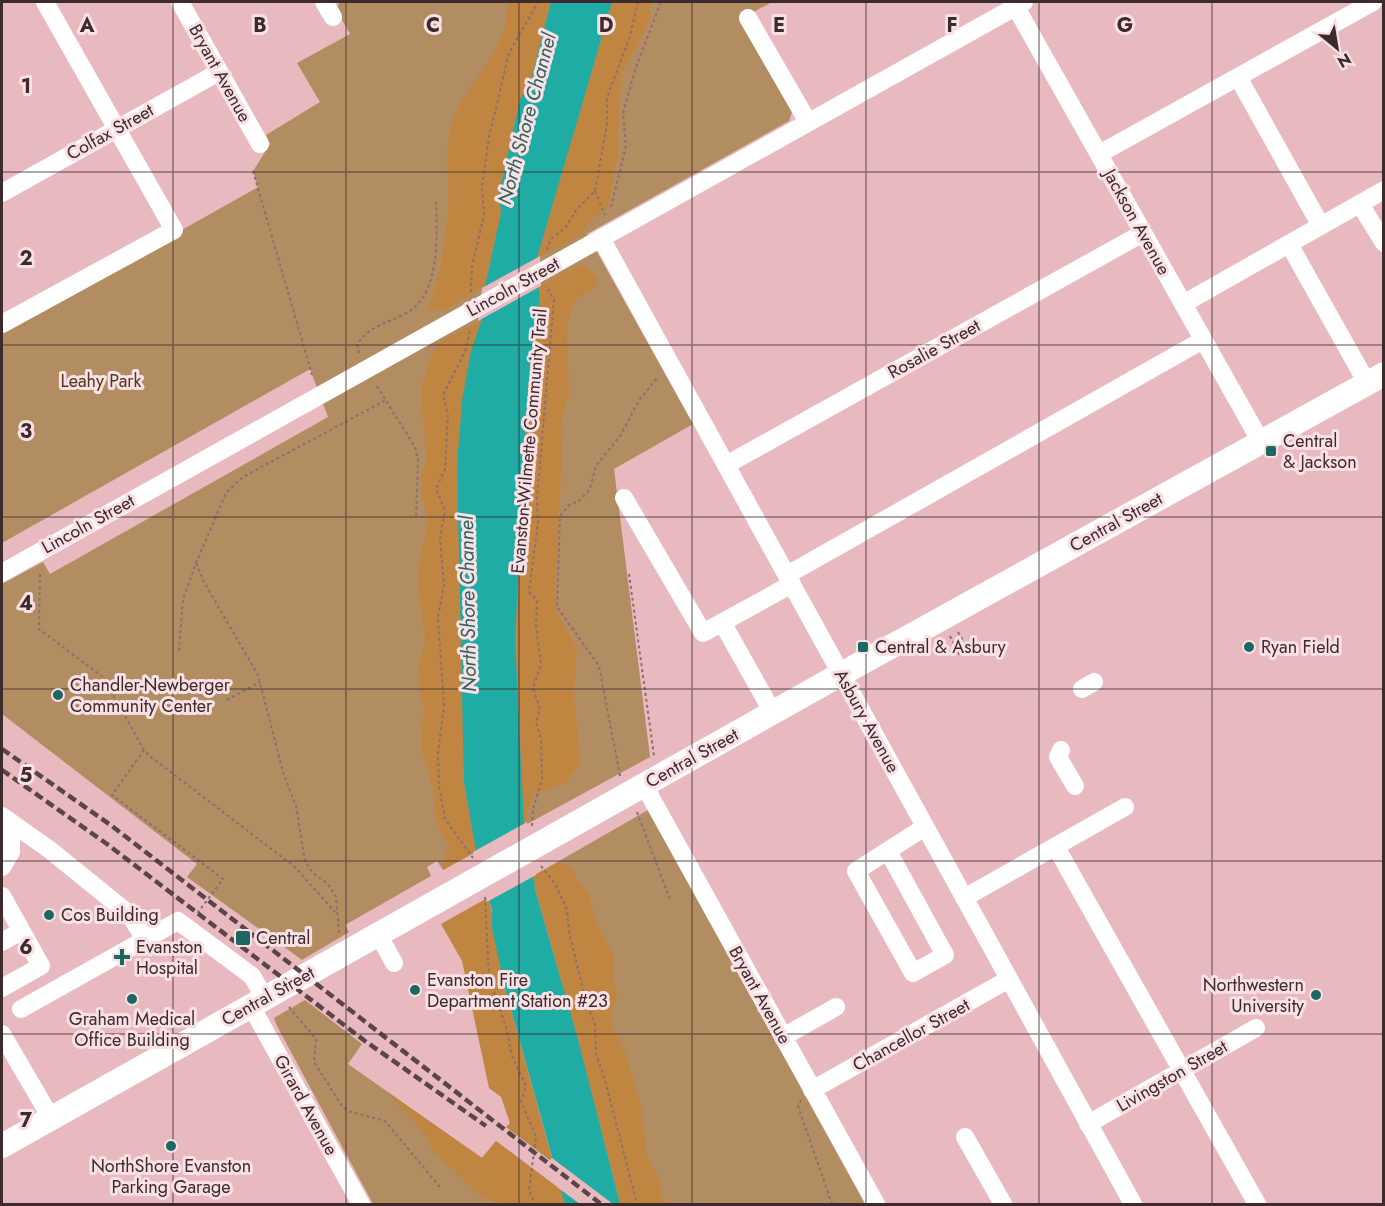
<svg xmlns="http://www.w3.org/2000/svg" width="1385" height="1206" viewBox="0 0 1385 1206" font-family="Jost,sans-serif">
  <rect width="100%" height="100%" fill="#e8b9bf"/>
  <!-- green -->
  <path fill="#b38d62" d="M340,2H772L739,20L792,112L789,121L587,234L693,424L614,469L650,757L443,870L437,861L427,867L431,876L345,925L349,932L302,960L187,877L197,864L2,714V584L43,562L50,574L328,417L310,369L2,543V331L258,187L253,171L270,144L266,135L320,102L297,63L350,34L336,9Z
    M648,810L865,1204H620L533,876Z
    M305,1000L362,1044L348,1064L482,1158L496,1141L580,1204H373L277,1026L274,1018Z"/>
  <!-- forest -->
  <path fill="#c08641" d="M507,2H551L532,76L520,101L499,194L501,213L485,286L442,311L427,310C440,278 446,242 448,207C450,179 443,153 451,125C464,83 512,48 507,2Z
    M612,2H650V20L621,75L617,159L608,207L587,224L584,233L537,258Z
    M578,265L585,266L598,279L596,287L577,298L572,306L567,327L569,393L561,422L562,457L555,588L556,609L577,650L574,691L580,764L566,783L533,794L524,824L515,640L521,492L530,365L540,312L538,287Z
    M482,319L471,351L457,466L464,782L476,851L443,870L448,846L436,820L434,794L421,748L424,706L420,693L419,666L425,641L417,574L428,521L421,495V476L426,461L421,388L429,362L439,343Z
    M558,862L573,868L576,879L588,893L600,931L613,954V981L618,995L611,1012V1025L625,1051L643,1113L640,1119L644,1128L646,1154L658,1176L662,1196L669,1204H620L577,1036L536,893L533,876Z
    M489,897L504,984L552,1158L551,1161L506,1127L510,1123L501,1097L489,1088L462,961L441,924Z
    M386,1091L482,1158L496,1141L561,1190L565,1204H504L482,1198L433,1150L425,1134Z"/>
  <!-- water -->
  <path fill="#1faca4" d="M551,2H612L537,258L540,312L530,365L526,417L515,640L524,824L536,893L577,1036L620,1204H565L504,984L492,928V911L476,851L464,782L457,466L462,401L471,351L482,319L485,286L501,213L499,194L520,100L532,76Z"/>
  <!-- pier -->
  <path fill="#e8b9bf" d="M540,256L541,286L478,321L482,288Z
    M527,822L536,875L487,902L473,852Z
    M552,1158L613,1204H580L557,1187L550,1160Z"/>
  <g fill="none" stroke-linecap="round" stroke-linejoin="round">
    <!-- path -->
    <path stroke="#8d6d72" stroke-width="2" stroke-dasharray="3 3" stroke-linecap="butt" d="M253,171L312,375
      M595,191L605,215
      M611,207L626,146L623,113L636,67L661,2
      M547,250L551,239L566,227L577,209L595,191L607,124V98L630,36L638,2
      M471,292L472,267L484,215L482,187L489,137L509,53L538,2
      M470,331L465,352L443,395L448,416L445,469L436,489L445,510L440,539L444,585L438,617L444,706L438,753L439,786L445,819L473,858
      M359,353L357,345C369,325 387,324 406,313C441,295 437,234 436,201
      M377,386L415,447L418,461L416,519
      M196,563L204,582L258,675L283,772L296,806L305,861L313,873L328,884L336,897L339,933
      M40,574L39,629L103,677L144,750L151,757L295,867L335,912
      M629,574L654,756
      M958,632L969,651
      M950,636L960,656
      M179,651L183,599L196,563L226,493L243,477L386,400
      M227,700L260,682
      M144,750L112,795L223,879L196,915
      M620,776L599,666L557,607L560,516L569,505L580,500L590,489L596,466L620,436L640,399L658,377
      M637,812L671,902
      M532,826L533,809L542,780L541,738L536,723L540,709L533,688L541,664L536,626L537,600L529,592L538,522L537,498L554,300L546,286
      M541,866L556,885L567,910L569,931L585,999L595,1025L596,1053L606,1084L637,1204
      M485,897L489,977L506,1027L512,1056L526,1086L521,1101L536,1137L529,1190L535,1204
      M289,1007L316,1039L314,1062L342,1106L348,1111L385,1121L440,1187
      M801,1100L798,1106L832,1204"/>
    <!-- minor -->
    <path stroke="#fff" stroke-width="18" d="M180,2L260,144
      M324,2L333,17
      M1013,2L1261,442
      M748,18L808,122
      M1238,77L1321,226
      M1099,154L1373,2
      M2,193L219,72
      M1360,204L1384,243
      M601,238L1133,1204
      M1289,244L1367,383
      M1183,304L1384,190
      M2,324L174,230L45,2
      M726,465L1143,233
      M624,498L703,633L792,584
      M2,573L1024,2
      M787,575L1203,340
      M722,622L773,713
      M1082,689L1094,682
      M1061,750L1058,757L1075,786
      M644,785L876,1204
      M2,816L50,850L129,914L145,939
      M1056,847L1257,1204
      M889,853L945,955L913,973L856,871L925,827
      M2,867L11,852V823
      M2,896L41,966L2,988
      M964,898L1125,807
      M378,934L394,963
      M2,942L21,931
      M251,1006L361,1204
      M21,1009L178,921L252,976L265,998
      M2,1034L51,1118
      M783,1037L836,1007
      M812,1090L1009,979
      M1088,1124L1256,1028
      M965,1137L1003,1204"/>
    <!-- major -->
    <path stroke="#fff" stroke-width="24" d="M2,1146L827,682L1384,374"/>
    <!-- rail -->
    <path stroke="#5c4549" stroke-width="4.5" stroke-dasharray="9 4.5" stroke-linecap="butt" d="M2,749L112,826L601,1204
      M2,770L107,844L365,1041L486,1126"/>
  </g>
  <!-- grid -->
  <path fill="none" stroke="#3c2a2d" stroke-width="1.5" stroke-opacity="0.55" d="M173,2V1204M346,2V1204M519,2V1204M692,2V1204M866,2V1204M1039,2V1204M1212,2V1204M2,172H1384M2,345H1384M2,517H1384M2,689H1384M2,861H1384M2,1034H1384"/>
  <!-- markers -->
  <g fill="#1b6762" stroke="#f9e0e4" stroke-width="2">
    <rect x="1265" y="445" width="12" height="12" rx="3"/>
    <rect x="857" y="641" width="12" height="12" rx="3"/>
    <circle cx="1249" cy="647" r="6"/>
    <circle cx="58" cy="695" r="6"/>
    <circle cx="49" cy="915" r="6"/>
    <rect x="235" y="930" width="16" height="16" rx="3"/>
    <path d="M119 948h6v6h6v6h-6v6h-6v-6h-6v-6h6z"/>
    <circle cx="415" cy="990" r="6"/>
    <circle cx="1316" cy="995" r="6"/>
    <circle cx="132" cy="999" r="6"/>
    <circle cx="171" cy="1146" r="6"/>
  </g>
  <g text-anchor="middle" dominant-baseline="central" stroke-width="6" stroke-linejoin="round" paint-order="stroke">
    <!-- street labels -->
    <g font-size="18" fill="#3c2a2d" stroke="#f9e0e4">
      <text transform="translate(220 73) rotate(61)">Bryant Avenue</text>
      <text transform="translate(110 132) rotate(-29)">Colfax Street</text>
      <text transform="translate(1137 222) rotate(61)">Jackson Avenue</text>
      <text transform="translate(513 287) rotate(-29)">Lincoln Street</text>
      <text transform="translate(934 349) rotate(-29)">Rosalie Street</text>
      <text transform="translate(529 441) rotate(-85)">Evanston-Wilmette Community Trail</text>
      <text transform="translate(1116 522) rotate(-29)">Central Street</text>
      <text transform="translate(88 524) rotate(-29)">Lincoln Street</text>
      <text transform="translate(867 721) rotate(61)">Asbury Avenue</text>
      <text transform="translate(692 758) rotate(-29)">Central Street</text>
      <text transform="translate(760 995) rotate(61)">Bryant Avenue</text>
      <text transform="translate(268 996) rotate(-29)">Central Street</text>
      <text transform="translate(911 1035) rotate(-29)">Chancellor Street</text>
      <text transform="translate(1172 1076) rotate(-30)">Livingston Street</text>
      <text transform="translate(306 1105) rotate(61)">Girard Avenue</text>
    </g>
    <!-- park labels -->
    <g font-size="18" fill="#51381b" stroke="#f9e0e4">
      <text x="101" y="381">Leahy Park</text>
    </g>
    <!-- poi labels -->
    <g font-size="18" fill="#3c2a2d" stroke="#f9e0e4" text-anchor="start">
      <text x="1283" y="441">Central<tspan x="1283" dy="21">&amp; Jackson</tspan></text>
      <text x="875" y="647">Central &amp; Asbury</text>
      <text x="1261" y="647">Ryan Field</text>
      <text x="70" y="685">Chandler-Newberger<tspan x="70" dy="21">Community Center</tspan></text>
      <text x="61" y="915">Cos Building</text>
      <text x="256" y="938">Central</text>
      <text x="136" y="947">Evanston<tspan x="136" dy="21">Hospital</tspan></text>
      <text x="427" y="980">Evanston Fire<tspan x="427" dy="21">Department Station #23</tspan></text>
      <text x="1304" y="985" text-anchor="end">Northwestern<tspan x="1304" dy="21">University</tspan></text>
      <text x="132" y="1019" text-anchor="middle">Graham Medical<tspan x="132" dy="21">Office Building</tspan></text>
      <text x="171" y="1166" text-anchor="middle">NorthShore Evanston<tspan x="171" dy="21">Parking Garage</tspan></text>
    </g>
    <!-- water labels -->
    <g font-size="20" font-style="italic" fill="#2e625e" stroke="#f9e0e4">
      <text transform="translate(527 119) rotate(-75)">North Shore Channel</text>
      <text transform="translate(468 604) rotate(-91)">North Shore Channel</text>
    </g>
  </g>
  <g font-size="20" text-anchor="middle" font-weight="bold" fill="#3c2a2d" stroke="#f9e0e4" stroke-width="6" stroke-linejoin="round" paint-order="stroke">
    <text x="87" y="32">A</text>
    <text x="260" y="32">B</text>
    <text x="433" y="32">C</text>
    <text x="606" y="32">D</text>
    <text x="779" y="32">E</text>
    <text x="952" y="32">F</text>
    <text x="1125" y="32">G</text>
    <text x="26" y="93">1</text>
    <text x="26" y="265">2</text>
    <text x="26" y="438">3</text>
    <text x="26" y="610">4</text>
    <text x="26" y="782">5</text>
    <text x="26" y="954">6</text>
    <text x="26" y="1127">7</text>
  </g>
  <!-- border -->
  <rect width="1385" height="1206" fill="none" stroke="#3c2a2d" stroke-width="6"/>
  <!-- north arrow -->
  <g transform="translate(1337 48) rotate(150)" stroke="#f9e0e4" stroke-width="4.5" paint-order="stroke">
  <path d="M0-4.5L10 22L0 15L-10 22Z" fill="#3c2a2d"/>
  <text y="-9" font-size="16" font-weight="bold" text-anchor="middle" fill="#3c2a2d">N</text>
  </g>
</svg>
